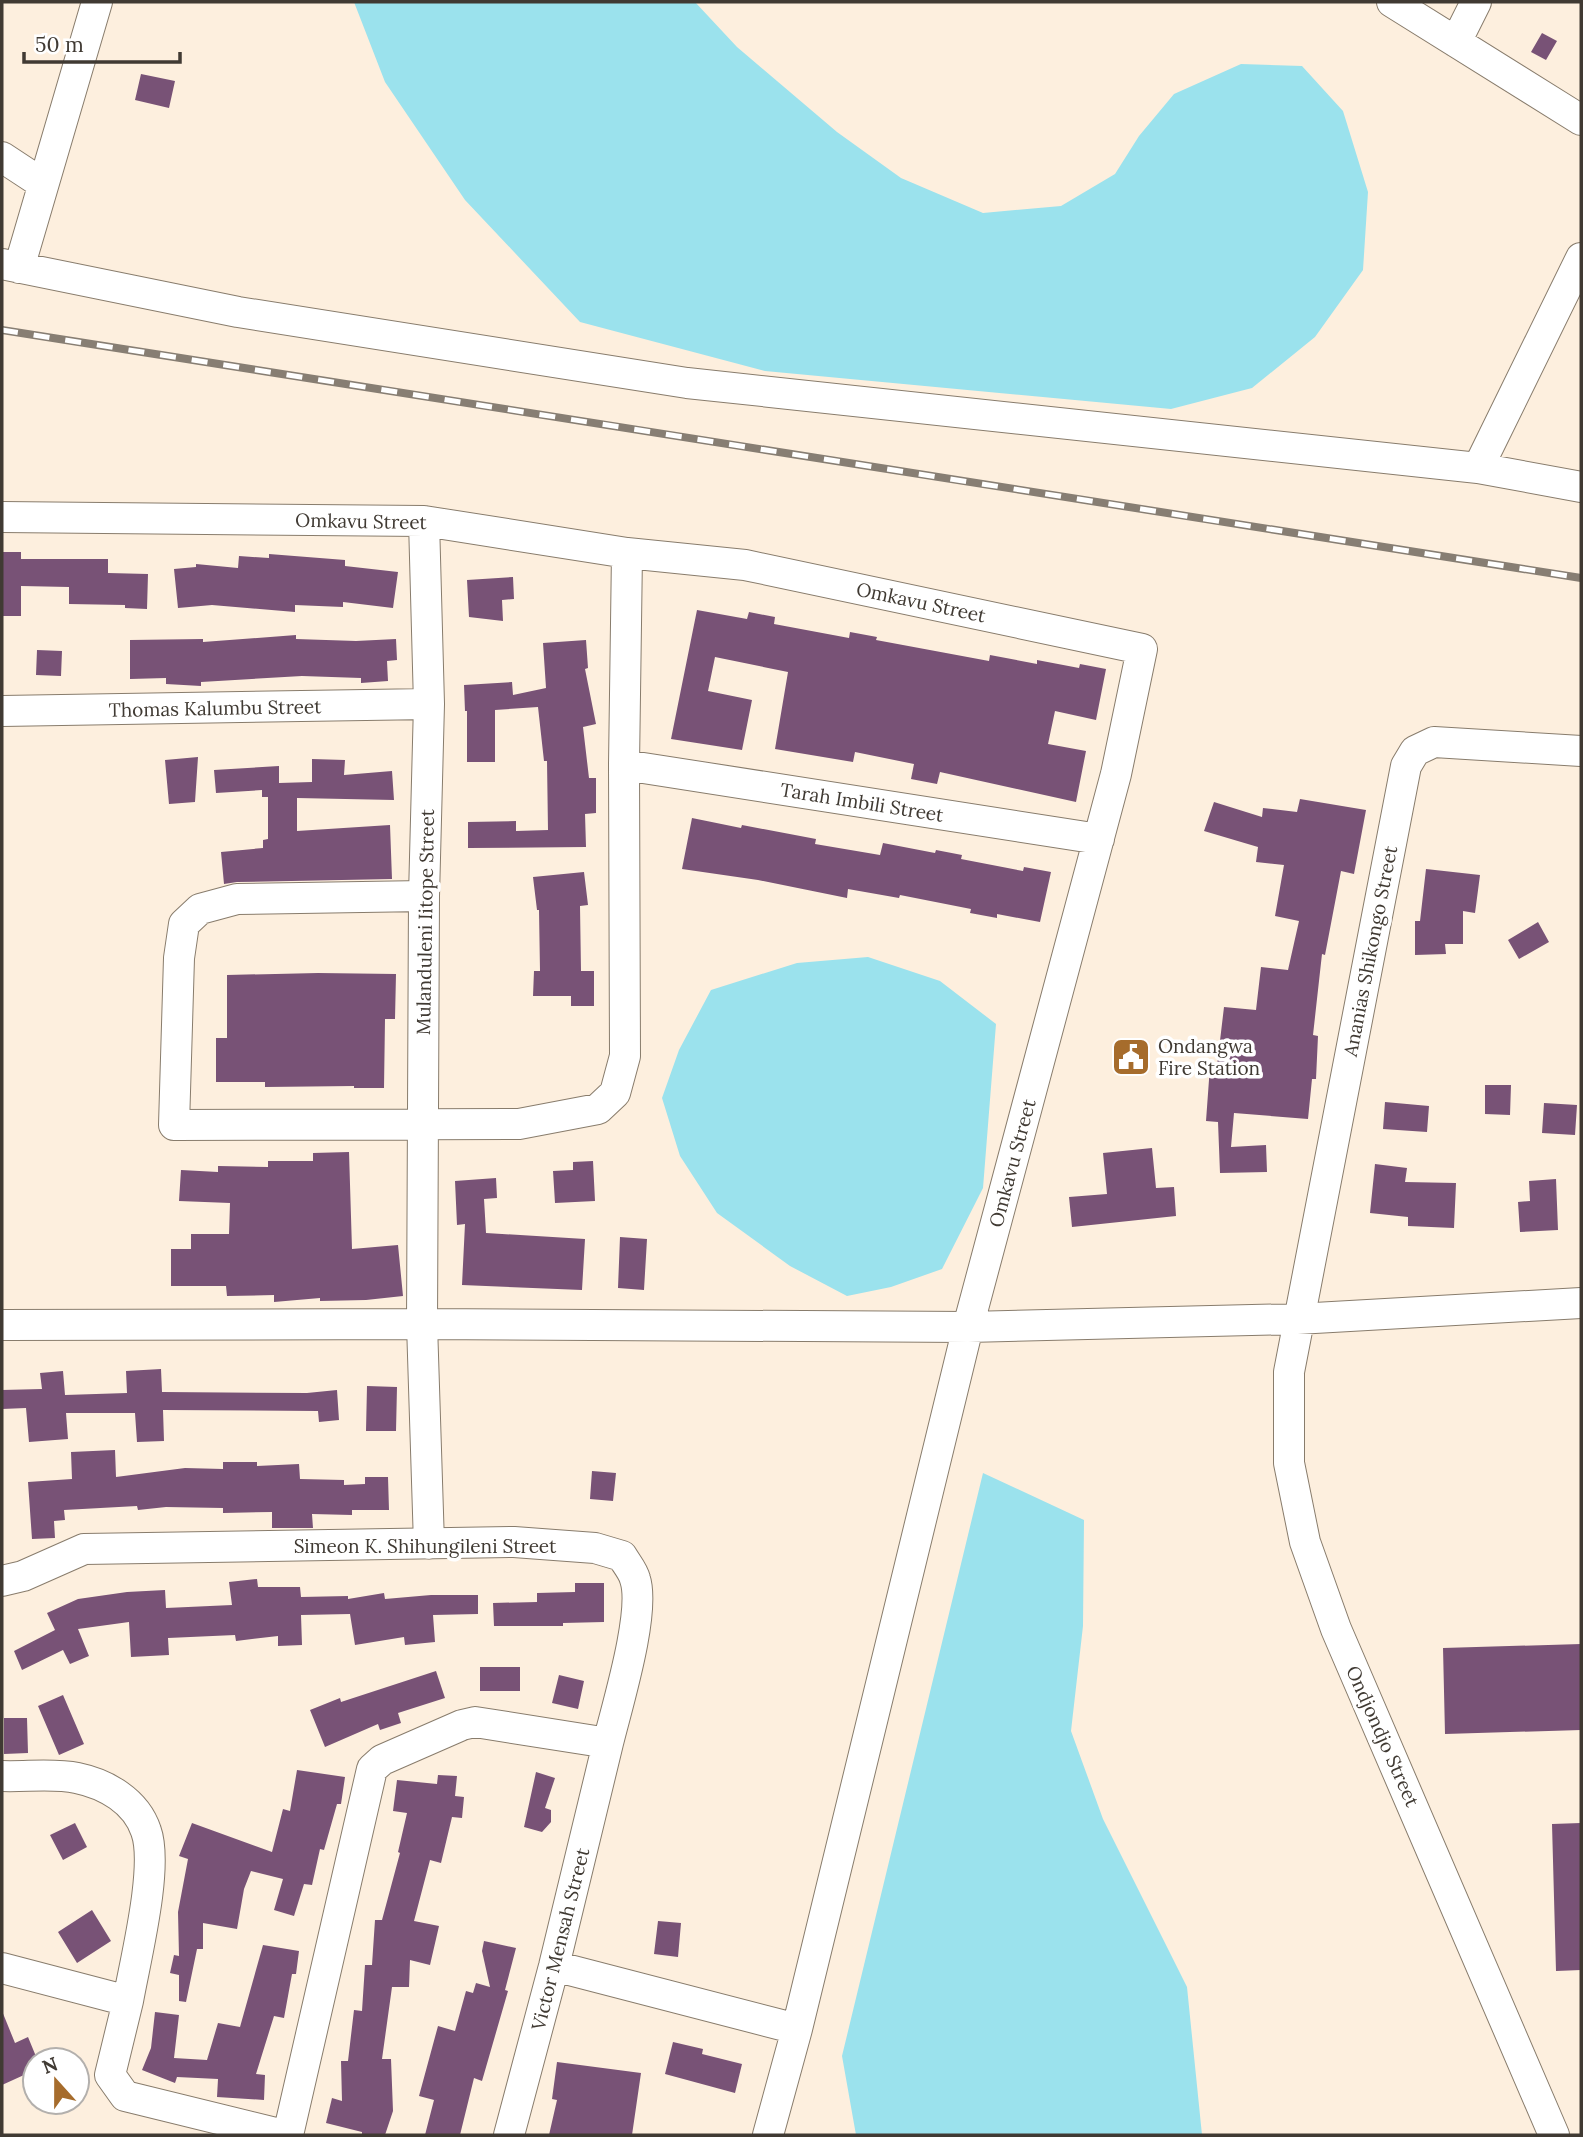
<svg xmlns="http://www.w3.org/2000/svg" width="1583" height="2137" viewBox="0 0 1583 2137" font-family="Lora,serif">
  <rect width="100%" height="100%" fill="#fdefde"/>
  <!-- water -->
  <path fill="#9be2ed" d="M354,2H695L737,47L837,132L901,178L983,213L1061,206L1115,174L1139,136L1174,94L1241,64L1302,66L1343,111L1368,192L1363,270L1315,337L1252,388L1171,409L765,371L580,322L465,200L385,82Z
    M868,957L940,981L996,1024L983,1188L942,1269L891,1287L847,1296L790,1266L717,1213L680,1156L662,1098L679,1050L711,990L797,963Z
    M983,1473L1084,1520L1083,1626L1071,1731L1103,1819L1187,1987L1202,2135H856L842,2056Z"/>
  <!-- building -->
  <path fill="#785276" d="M1542,33L1557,41L1546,60L1531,52Z
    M141,74L175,81L169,108L135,100Z
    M2,552H21V559H108V573L148,574L147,609L125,608V605L69,604V587L21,586V616H2Z
    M269,554L345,560V566L398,572L393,608L343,602V607L295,605V612L212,605L178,608L174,569L196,567V564L238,568L239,556L269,558Z
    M513,577L514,599L502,600L503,621L469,617L467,580Z
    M697,610L747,619L749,612L775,617L774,624L849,638L850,632L877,637L876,640L989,661L990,655L1037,664V660L1079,668L1080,664L1106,669L1096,720L1055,711L1048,744L1086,751L1076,802L940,772L937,784L911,779L914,764L855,752L853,762L775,749L788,672L715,657L708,691L752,700L742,750L671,739Z
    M296,635V639L356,641L396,639L397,660L387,661L388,681L361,683V678L302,676L201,682V686L166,684V678L130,679V640L203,639V642Z
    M586,640L588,668L585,669L596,724L583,727L589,778H596V813L585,814L586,847L468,848V822L516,821V831L548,830L547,761H544L538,707L495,710V762H467V711H465L464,685L512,682L513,695L546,688L543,643Z
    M37,650L62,651L61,676L36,675Z
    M198,757L195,802L169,804L165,760Z
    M312,759L345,760L344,775L392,771L394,800L297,798V831L390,825L392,879L237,882L224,884L221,852L263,848V840L268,839V797H262V790L216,793L214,770L279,766V783L312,782Z
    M1300,799L1366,810L1354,874L1341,871L1325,955L1322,954L1313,1035L1318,1036L1316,1079H1312L1308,1119L1234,1113L1231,1147L1266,1145L1267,1172L1220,1173L1218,1122L1206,1121L1210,1066H1217L1224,1007L1256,1010L1261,967L1288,970L1299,921L1275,916L1284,865L1256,862L1258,847L1204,831L1214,802L1262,817L1263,808L1297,812Z
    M692,818L741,828L742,825L816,839L815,844L880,855L883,843L935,853L936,850L962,855L961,859L1023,871L1024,867L1051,872L1040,922L997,914V918L970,913L971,909L900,895L899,898L848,889L847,898L758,880L682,869Z
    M1426,869L1480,875L1475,913L1463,911V944H1445L1446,954L1415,955V921H1420Z
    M584,872L588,905L580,906L581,971H594V1006H571V996H533L534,971H540L539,910H537L533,877Z
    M1538,922L1549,942L1519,959L1508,940Z
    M318,973L396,974L395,1019H385L384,1088H354V1086L265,1087V1082H216V1038H227V975Z
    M1485,1085H1511L1510,1115L1485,1114Z
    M1385,1102L1429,1106L1427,1132L1383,1129Z
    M1544,1103L1577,1105L1575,1135L1542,1133Z
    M1152,1148L1156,1188L1174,1187L1176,1216L1072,1227L1069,1197L1107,1194L1103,1153Z
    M349,1152L352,1249L398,1245L403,1296L366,1300L320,1301V1298L274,1302V1295L227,1296L226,1286H171V1249H191V1234H229L230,1203L179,1201L181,1170L218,1172V1166L268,1167V1161H313V1153Z
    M593,1161L595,1201L555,1203L553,1171L573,1170V1162Z
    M1375,1164L1407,1168L1405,1182L1456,1183L1454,1228L1408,1226V1217L1370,1213Z
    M496,1178L497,1198L484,1199L486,1233L585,1239L582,1290L462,1285L465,1224L457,1225L455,1181Z
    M1556,1179L1558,1230L1520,1232L1518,1202L1530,1201L1529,1181Z
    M620,1237L647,1239L644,1290L618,1288Z
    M161,1369L162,1392L307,1393L337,1390L339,1420L319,1422L318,1411L163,1410L164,1441L137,1442L135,1413H66L68,1439L29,1442L26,1408L2,1409V1390L42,1389L40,1373L63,1371L65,1395L127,1393L126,1371Z
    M367,1386L397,1387L396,1431H366Z
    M115,1450L116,1477L185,1468L223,1469V1462H257V1466L299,1464L300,1479L344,1480V1485L365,1484V1477H388L389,1510H352V1515L312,1514L313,1528H272V1512L223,1513V1508L166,1507L138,1510L137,1506L64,1510L65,1520L54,1521L55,1538L32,1539L28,1482L72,1479L71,1452Z
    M592,1471L616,1473L613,1501L590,1499Z
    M257,1579L258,1587H300L301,1597L348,1596V1599L384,1593L385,1599L431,1595H478V1614L433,1615L435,1642L405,1645L404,1637L355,1645L350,1614L301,1615L302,1645L278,1646V1636L236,1641L235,1635L168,1638L169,1655L131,1657L129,1622L78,1629L89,1656L70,1664L63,1650L22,1670L14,1651L55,1630L47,1613L78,1599L127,1592L165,1590L166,1608L232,1605L229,1582Z
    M575,1583H604V1622L563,1623V1626H494L493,1603L537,1602V1593L575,1592Z
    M1581,1644V1730L1445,1734L1443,1648Z
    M480,1667H520V1691H480Z
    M436,1671L445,1698L398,1713L401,1723L380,1730L378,1724L325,1747L310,1710L340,1698L341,1702Z
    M559,1675L584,1681L578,1709L552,1703Z
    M63,1695L84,1744L59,1755L38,1706Z
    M4,1718H27L28,1753L4,1754Z
    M297,1770L345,1777L341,1804H337L324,1850L320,1849L312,1885L304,1884L294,1916L274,1910L283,1879L251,1871L244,1889L237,1929L203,1923V1949H197L186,2002L179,2001V1975L170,1973L174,1955L179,1956L178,1912L188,1859L179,1856L192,1823L272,1852L283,1809L290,1811Z
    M536,1772L555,1778L545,1808L551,1810V1822L542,1832L524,1827Z
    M438,1775L457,1776L455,1796L464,1797L462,1818L452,1817L441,1863L430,1860L414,1921L439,1926L430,1965L410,1960L409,1987H392L382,2059H391L393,2111L385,2135H362V2132L326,2123L332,2098L342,2101L341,2061H348L354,2010L362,2011L365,1965H372L375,1920H382L400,1853L398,1852L407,1813L393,1811L397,1780L437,1784Z
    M75,1823L87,1847L63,1860L50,1835Z
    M1581,1823V1970L1556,1971L1552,1824Z
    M92,1910L111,1941L77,1963L58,1932Z
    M658,1921L681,1923L678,1957L654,1954Z
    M484,1941L516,1948L505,1990L508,1991L482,2081L474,2078L460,2135H425L434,2100L419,2096L438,2026L455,2031L466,1991L473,1993L476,1983L490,1987L482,1951Z
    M263,1945L299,1951L296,1974H292L284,2018L274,2016L256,2074L265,2075L264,2100L217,2097L218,2079L177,2077L175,2083L142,2070L151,2048L155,2012L179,2015L174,2058L207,2060L218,2023L240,2027Z
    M2,2011L15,2043L28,2037L35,2054V2070L2,2085Z
    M673,2042L703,2049L702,2054L742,2064L735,2093L665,2074Z
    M557,2062L641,2073L632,2135H549L557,2100L552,2099Z"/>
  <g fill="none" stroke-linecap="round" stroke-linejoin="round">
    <defs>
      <path id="minor" d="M1392,2L1581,120
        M1456,42L1476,2
        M2,157L43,184
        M2,264L238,312L687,383L1478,468L1581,487
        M19,268L97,2
        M1478,468L1581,258
        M2,517L424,521L627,553L745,565L1142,649L1116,774L968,1327L797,2029L768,2135
        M424,521L429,704L424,896L422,1324L429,1544
        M2,711L429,704
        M624,765L1099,839
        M424,896L237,899L200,909L184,924L179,958L174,1125L519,1124L598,1109L615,1093L625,1056L624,765L627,553
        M2,1325L422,1324L968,1327L1297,1319L1581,1303
        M2,1581L23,1576L84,1549L514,1542L595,1548L622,1556C626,1563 633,1571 635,1579C646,1612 617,1706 608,1743L475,1722L462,1725L382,1760L372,1769L288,2135
        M2,1776C26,1777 54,1773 77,1778C106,1784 136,1801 146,1831C159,1867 135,1961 128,2001
        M554,1966L797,2029
        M2,1968L128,2001L110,2075L125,2096L284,2135
        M509,2135L554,1966L608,1743
        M1554,2135L1336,1629L1305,1542L1289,1463V1372L1406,766L1415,751L1434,742L1581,751"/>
    </defs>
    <!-- minor casing -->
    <use href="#minor" stroke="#887c6c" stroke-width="32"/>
    <!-- minor -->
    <use href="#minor" stroke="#fff" stroke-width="30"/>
    <defs>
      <path id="rail" d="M2,330L1581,578"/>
    </defs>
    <!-- rail casing -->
    <use href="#rail" stroke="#877e73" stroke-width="8"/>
    <!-- rail -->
    <use href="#rail" stroke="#fff" stroke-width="5" stroke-dasharray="16" stroke-linecap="butt"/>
  </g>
  <!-- icons -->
  <defs>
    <symbol id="civic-square" viewBox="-11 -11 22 22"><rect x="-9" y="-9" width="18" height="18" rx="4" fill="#a66c2c" stroke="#fff"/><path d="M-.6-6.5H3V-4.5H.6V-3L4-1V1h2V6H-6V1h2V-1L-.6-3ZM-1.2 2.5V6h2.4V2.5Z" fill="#fff"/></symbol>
  </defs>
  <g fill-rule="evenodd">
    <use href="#civic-square" x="1109" y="1035" width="44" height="44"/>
  </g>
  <g text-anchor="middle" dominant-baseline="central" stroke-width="7" stroke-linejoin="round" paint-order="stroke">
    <!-- street labels -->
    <g font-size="19" fill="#403a33" stroke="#fff">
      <text transform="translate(361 521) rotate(1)">Omkavu Street</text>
      <text transform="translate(921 602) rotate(12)">Omkavu Street</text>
      <text transform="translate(215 708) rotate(-1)">Thomas Kalumbu Street</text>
      <text transform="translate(862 802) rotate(9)">Tarah Imbili Street</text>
      <text transform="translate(425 922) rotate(-89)">Mulanduleni Iitope Street</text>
      <text transform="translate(1370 951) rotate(-79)">Ananias Shikongo Street</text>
      <text transform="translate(1012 1163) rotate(-75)">Omkavu Street</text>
      <text x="425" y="1546">Simeon K. Shihungileni Street</text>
      <text transform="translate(1383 1736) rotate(66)">Ondjondjo Street</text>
      <text transform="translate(560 1939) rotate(-76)">Victor Mensah Street</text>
    </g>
    <!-- poi labels -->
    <g font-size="19" fill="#403a33" stroke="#fff" text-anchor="start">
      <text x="1158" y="1046">Ondangwa<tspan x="1158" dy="22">Fire Station</tspan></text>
    </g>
  </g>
  <!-- border -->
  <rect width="1583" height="2137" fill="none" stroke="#403a33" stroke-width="7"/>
  <!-- north arrow -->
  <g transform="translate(56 2081) rotate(339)"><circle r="33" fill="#ffffff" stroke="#b3b0ad" stroke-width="2"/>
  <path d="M0-5L12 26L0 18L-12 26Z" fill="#a66c2c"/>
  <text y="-10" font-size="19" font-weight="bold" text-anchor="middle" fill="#403a33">N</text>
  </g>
  <!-- scale -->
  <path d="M24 52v10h156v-10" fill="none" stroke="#403a33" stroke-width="3.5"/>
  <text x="35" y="52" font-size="21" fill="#403a33" stroke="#ffffff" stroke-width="5" paint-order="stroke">50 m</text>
</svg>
